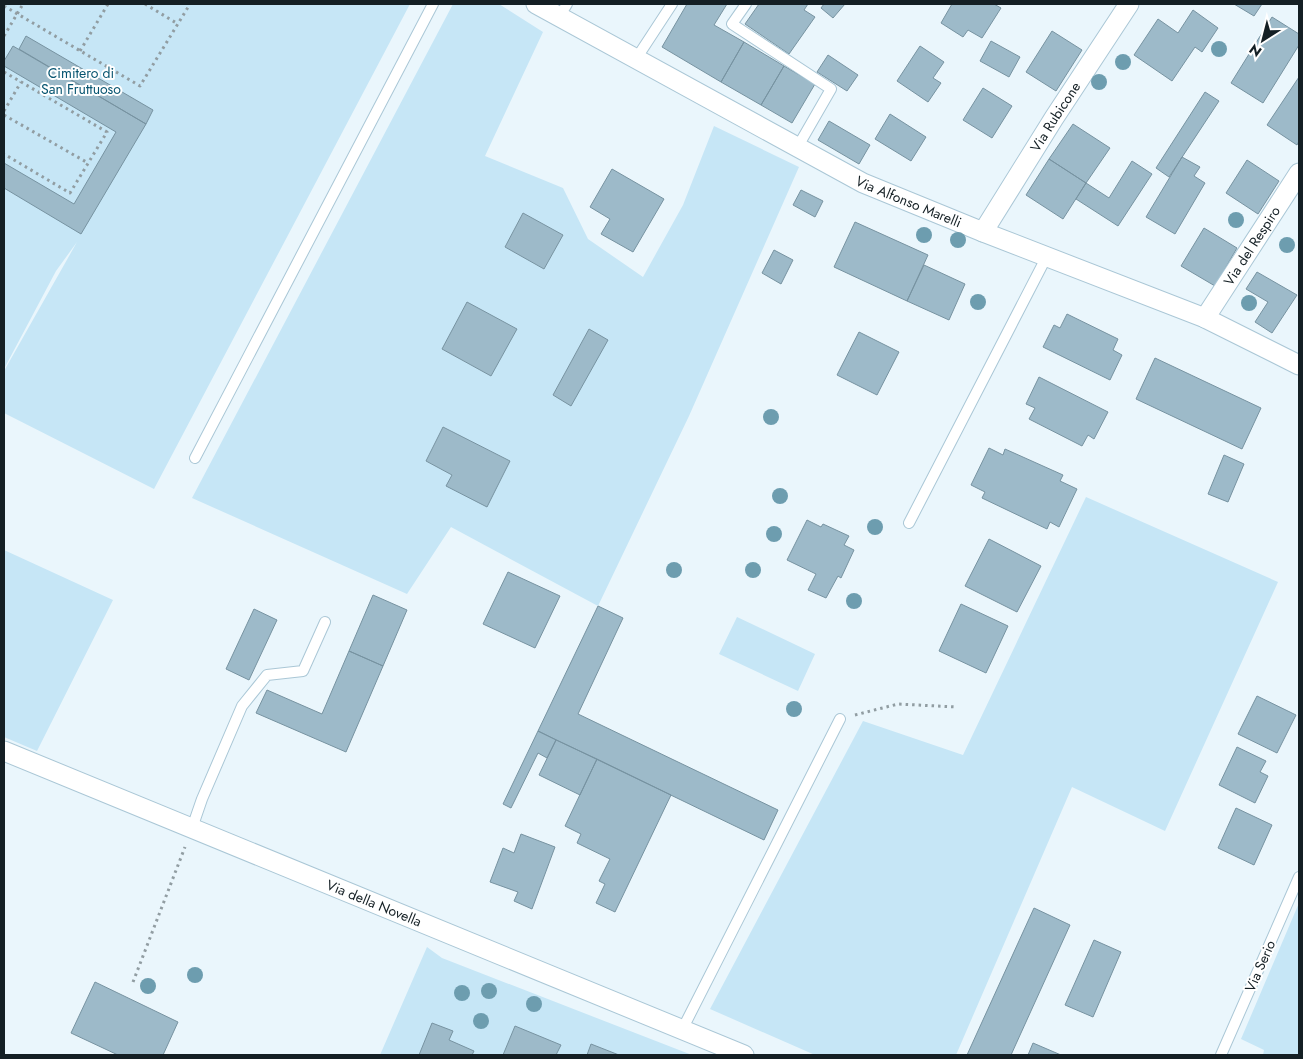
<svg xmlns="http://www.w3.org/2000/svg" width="1303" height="1059" viewBox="0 0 1303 1059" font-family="Jost,sans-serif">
  <rect width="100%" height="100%" fill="#eaf6fc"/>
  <!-- green -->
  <path fill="#c6e6f6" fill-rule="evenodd" d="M4,4H410L154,489L4,413V371L77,242L56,271L4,369Z
    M453,4H499L543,32L485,156L563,188L588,239L643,277L683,205L714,126L799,167L689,416L598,606L451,527L407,594L192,498ZM523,213L563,235L544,269L505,247ZM467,303L517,329L491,376L442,349ZM589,329L607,340L571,405L553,395ZM443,427L510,461L487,506L447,486L452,475L426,461Z
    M1086,497L1278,582L1165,831L1072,787L956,1055H815L710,1009L863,721L963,755Z
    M4,550L113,600L37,751L4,737Z
    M737,617L815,654L798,691L719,654Z
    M1299,903V1055H1263L1264,1050L1241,1039Z
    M427,947L442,958L692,1055H380Z"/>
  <!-- building -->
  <path fill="#9dbac9" stroke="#7793a1" d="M687,4H727L714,25L744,42L721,82L662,47Z
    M759,4H808L804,10L815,17L789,54L745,24Z
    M824,4H845L833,18L821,8Z
    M952,4H994L1001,8L982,38L968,30L963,37L941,23Z
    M1234,4H1262L1254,16Z
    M1193,10L1218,28L1202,52L1195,47L1172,81L1134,55L1158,19L1178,33Z
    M1272,17L1299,34V45L1263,103L1231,83Z
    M1052,31L1082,50L1056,91L1026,72Z
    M26,36L153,110L146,124L19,49Z
    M991,41L1020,57L1009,77L980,61Z
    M744,42L784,66L761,105L721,82Z
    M13,46L146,124L81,234L4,188V163L74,204L116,132L4,66V61Z
    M920,46L944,62L933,78L941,83L928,102L897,81Z
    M828,55L858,75L847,91L817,72Z
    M784,66L815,84L792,123L761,105Z
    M1299,77V141L1297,145L1267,125Z
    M983,88L1012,106L992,138L963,120Z
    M1205,92L1219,101L1169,177L1156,168Z
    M890,114L926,137L911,161L875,139Z
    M829,121L870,145L859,164L818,140Z
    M1073,124L1110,148L1086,183L1049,159Z
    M1182,157L1200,167L1194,176L1205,183L1175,234L1146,217Z
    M1049,159L1086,183L1063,219L1026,195Z
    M1247,160L1279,181L1258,214L1226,193Z
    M1132,161L1152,174L1118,226L1076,199L1086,183L1109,198Z
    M612,169L664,199L633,252L601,234L610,219L590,207Z
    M801,190L823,201L815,217L793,205Z
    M523,213L563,235L544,269L505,247Z
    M855,222L928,255L907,301L834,267Z
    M1204,228L1237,248L1215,286L1181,266Z
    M774,250L793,260L781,284L762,273Z
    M924,265L965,284L949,320L907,301Z
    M1257,272L1297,295L1272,333L1255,322L1268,302L1246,289Z
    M467,302L517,329L491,376L442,349Z
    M1067,314L1118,339L1113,350L1122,355L1110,380L1043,347L1054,325L1060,328Z
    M589,329L608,340L571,406L553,395Z
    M859,332L899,352L877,395L837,375Z
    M1155,358L1261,408L1242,449L1136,399Z
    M1039,377L1108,412L1094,439L1088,435L1082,446L1029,419L1035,408L1026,404Z
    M443,427L510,461L487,507L446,486L452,475L426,461Z
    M989,448L1003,455L1005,449L1063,475L1060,481L1077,489L1059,527L1050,522L1047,529L982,498L985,492L971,485Z
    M1224,455L1244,464L1228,502L1208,494Z
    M807,520L821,527L823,524L849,536L844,545L854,550L841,578L838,576L826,598L808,590L816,574L787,560Z
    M989,539L1041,566L1017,612L965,586Z
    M508,572L560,596L535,648L483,624Z
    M373,595L407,610L383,666L349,651Z
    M961,604L1008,626L986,673L939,651Z
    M598,606L623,618L578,714L778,810L764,840L538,731Z
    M254,609L277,620L249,680L226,669Z
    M349,651L383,666L346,752L256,713L267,690L322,714Z
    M1257,696L1296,715L1277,753L1238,734Z
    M538,731L556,740L547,758L538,753L511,808L503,804Z
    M556,740L597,759L580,795L539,775Z
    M1237,747L1266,761L1260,772L1268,776L1255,803L1219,785Z
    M597,759L671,795L615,912L596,903L605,884L599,881L610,859L577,843L581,834L565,826Z
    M1236,808L1272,825L1254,865L1218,848Z
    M521,834L555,847L532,909L514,901L518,892L490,882L503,848L514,853Z
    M1034,908L1070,925L1011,1055H967Z
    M1094,940L1121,952L1093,1017L1065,1005Z
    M95,982L178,1022L163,1055H118L71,1033Z
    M432,1023L453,1031L449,1040L474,1051L472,1055H419Z
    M515,1026L561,1045L556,1055H503Z
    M1033,1043L1061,1055H1028Z
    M591,1044L619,1055H587Z"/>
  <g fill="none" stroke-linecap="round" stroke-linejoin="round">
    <defs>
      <path id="lane" d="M746,4L732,24L831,89L797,148
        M559,17L567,4
        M636,59L672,4
        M195,458L433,4
        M909,523L1047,256
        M192,828L202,799L242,706L267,675L303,671L325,622
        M682,1030L840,719
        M1221,1055L1299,877"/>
      <g id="street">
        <path id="s1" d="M536,4L863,183L983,232L1205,318L1299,365"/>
        <path id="s2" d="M983,232L1054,118L1129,4"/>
        <path id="s3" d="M1205,318L1299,173"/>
        <path id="s4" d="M4,751L744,1055"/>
      </g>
    </defs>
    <!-- lane casing -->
    <use href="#lane" stroke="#aac7d6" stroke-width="12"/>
    <!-- street casing -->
    <use href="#street" stroke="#aac7d6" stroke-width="21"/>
    <!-- path -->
    <path stroke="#919da2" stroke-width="3" stroke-dasharray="2.5 4" stroke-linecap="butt" d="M145,4L178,24
      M4,6L140,86L190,4
      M4,36L23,4
      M80,51L108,4
      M4,72L107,132L70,193L4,154
      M4,111L21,82
      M4,115L88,163
      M855,715L898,704L956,707
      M133,982L185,847"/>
    <!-- lane -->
    <use href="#lane" stroke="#fff" stroke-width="10"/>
    <!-- street -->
    <use href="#street" stroke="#fff" stroke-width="19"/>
  </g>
  <!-- trees -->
  <g fill="#6d9daf">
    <circle cx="1219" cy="49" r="8"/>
    <circle cx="1123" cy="62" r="8"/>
    <circle cx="1099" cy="82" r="8"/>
    <circle cx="1236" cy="220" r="8"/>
    <circle cx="924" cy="235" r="8"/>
    <circle cx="958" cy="240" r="8"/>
    <circle cx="1287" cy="245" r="8"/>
    <circle cx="978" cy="302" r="8"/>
    <circle cx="1249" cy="303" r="8"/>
    <circle cx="771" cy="417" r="8"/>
    <circle cx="780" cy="496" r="8"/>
    <circle cx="875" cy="527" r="8"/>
    <circle cx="774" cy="534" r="8"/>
    <circle cx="674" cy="570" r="8"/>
    <circle cx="753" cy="570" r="8"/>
    <circle cx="854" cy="601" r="8"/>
    <circle cx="794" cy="709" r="8"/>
    <circle cx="195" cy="975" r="8"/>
    <circle cx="148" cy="986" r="8"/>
    <circle cx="489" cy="991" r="8"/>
    <circle cx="462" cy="993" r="8"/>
    <circle cx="534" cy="1004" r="8"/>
    <circle cx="481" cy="1021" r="8"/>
  </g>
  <g text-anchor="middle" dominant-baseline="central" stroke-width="4" stroke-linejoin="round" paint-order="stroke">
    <!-- park labels -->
    <g font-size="14" fill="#065470" stroke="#fff">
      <text x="81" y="73">Cimitero di<tspan x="81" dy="16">San Fruttuoso</tspan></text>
    </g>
    <!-- street labels -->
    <g font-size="14" fill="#141f24" stroke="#fff">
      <text stroke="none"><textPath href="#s2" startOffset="136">Via Rubicone</textPath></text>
      <text stroke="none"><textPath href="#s1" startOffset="422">Via Alfonso Marelli</textPath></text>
      <text stroke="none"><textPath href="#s3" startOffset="86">Via del Respiro</textPath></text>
      <text stroke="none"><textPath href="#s4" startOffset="400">Via della Novella</textPath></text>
      <text transform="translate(1260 966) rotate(-66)">Via Serio</text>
    </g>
  </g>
  <!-- border -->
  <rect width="1303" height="1059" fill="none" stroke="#141f24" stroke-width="10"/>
  <!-- north arrow -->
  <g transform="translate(1263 40) rotate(216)" stroke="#ffffff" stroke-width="4" paint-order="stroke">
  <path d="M0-4L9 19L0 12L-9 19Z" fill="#141f24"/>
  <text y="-8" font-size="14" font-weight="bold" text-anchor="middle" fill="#141f24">N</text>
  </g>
</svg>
